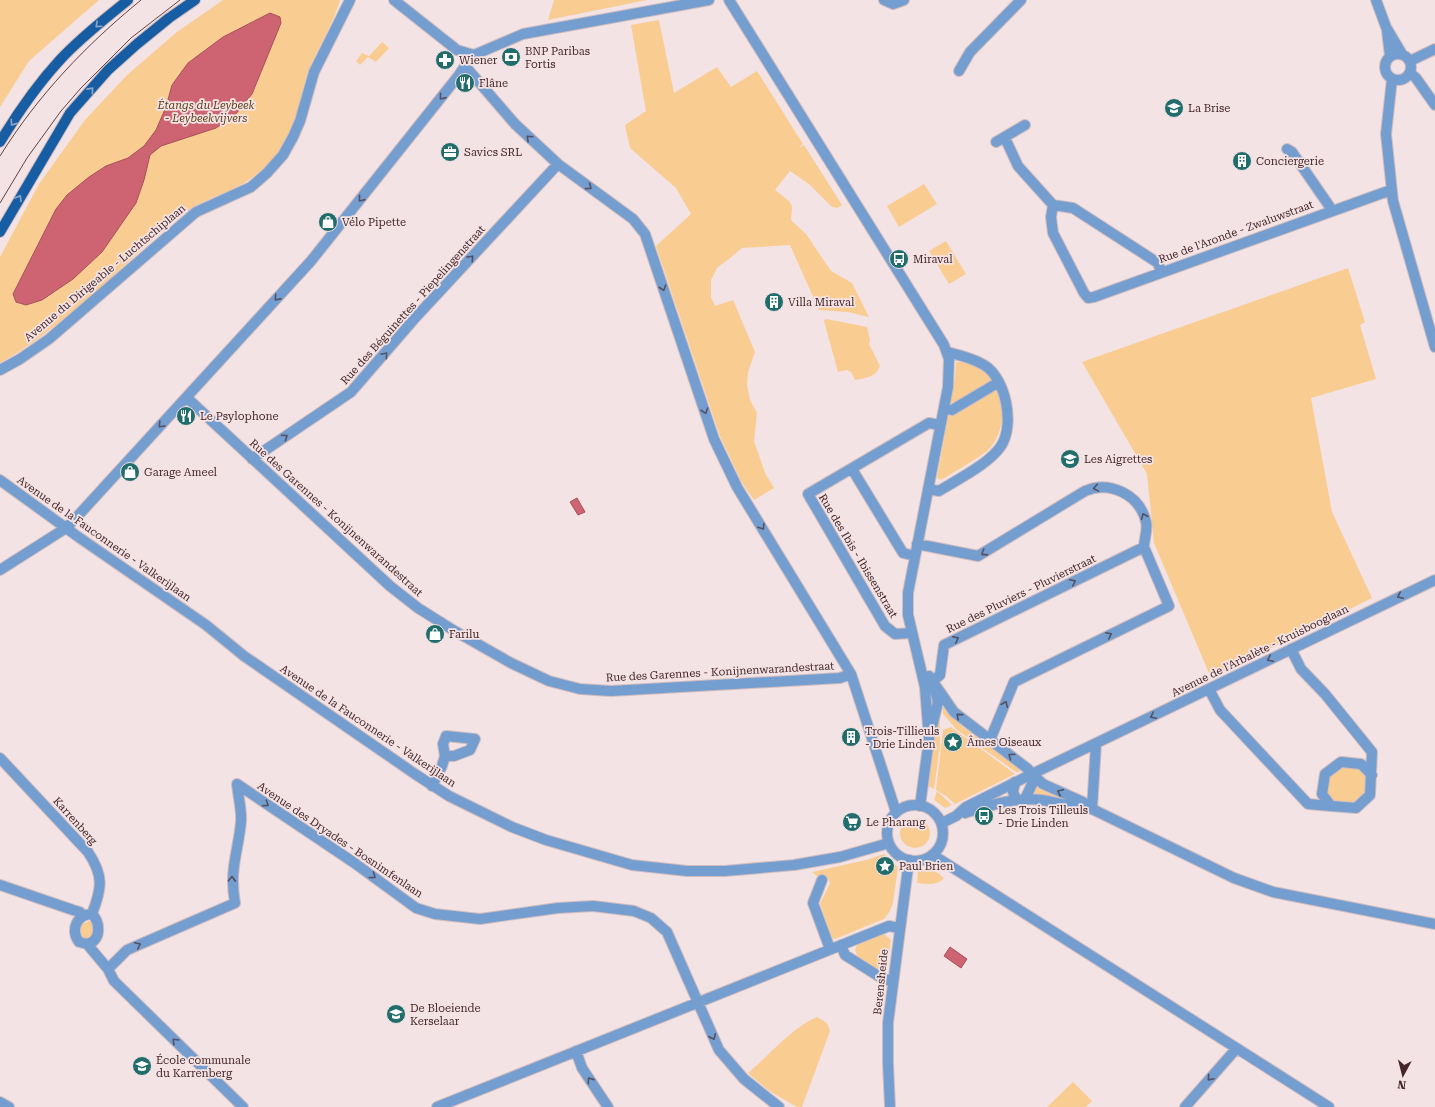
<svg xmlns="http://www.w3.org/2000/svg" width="1435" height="1107" viewBox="0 0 1435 1107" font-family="'Roboto Serif',serif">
  <rect width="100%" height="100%" fill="#f4e3e4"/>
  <!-- green -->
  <path fill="#f9cc92" d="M0,0H99L29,61L0,107Z
    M223,0H340C333,24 319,46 309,69C303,84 302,98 297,113C290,138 274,162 253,177C233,192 209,197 188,210C125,260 71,323 0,363V257L39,184L85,120L126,76L177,32Z
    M554,0H647L548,20Z
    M659,20L674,93L717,67L731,87L757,71L803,144L798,148L804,145L842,205L837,208L832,207L809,184L790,171L775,190L789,201L792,206L791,220L806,234L831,271L852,283L869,317L848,312L819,310L790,245L742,248L729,259L717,268L711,280V297L715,306L733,300L755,352L748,372L747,385L750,400L757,413L754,441L765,473L774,488L754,500L742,483L720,436L656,246L691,214L676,188L630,148L625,125L646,111L631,25Z
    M382,42L389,48L376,62L368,57L360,65L356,61L362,53L369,56Z
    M924,184L937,204L899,227L887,206Z
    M946,241L966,274L949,284L929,251Z
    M1348,268L1365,322L1360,325L1376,379L1311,398L1332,512L1372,598L1211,678L1154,543L1147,474L1082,362Z
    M826,319L867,327L870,340L869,344L880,366C876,377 866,378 855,380L851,372L847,370L838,372L824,321Z
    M956,362C962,362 970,362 975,365C1004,380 1011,423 990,448C983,456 952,473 941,480L937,478L955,378Z
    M943,706L963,727L1017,766L1020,772H1016L957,730L943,714Z
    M940,709V746L934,789L928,786L935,725Z
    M951,727L1015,774L955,804L946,796L936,790L943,730Z
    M1339,765L1358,766L1366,776L1365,793L1351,805L1336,804L1326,793L1327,776Z
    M1039,786L1056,797L1054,798L1030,796L1036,787Z
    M937,791L952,805L945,808L934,800Z
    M900 833a15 15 0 1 1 30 0a15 15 0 1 1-30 0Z
    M884,854L898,867L893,903L890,911L884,919L835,939L832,938L820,904L830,883L829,880L819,878L812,872L866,860Z
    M931,868L944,878C938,886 926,884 917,883L918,872Z
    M89,921L93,923L92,936L86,939L81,937L79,933L81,925Z
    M884,934L891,940L887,968L884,970L878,971L858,957L855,950L857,945Z
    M817,1017L827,1023L830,1031L802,1107H797L768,1090L748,1073C770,1055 791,1028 817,1017Z
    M1073,1082L1092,1101L1086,1107H1047Z"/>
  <!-- water -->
  <path fill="#ce6472" stroke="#a5515c" d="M270,13L280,17L281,23L252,94L235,115L216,128L161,146L150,155L144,180L136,203L102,252L73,279L42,300L26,305L16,302L13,294L56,209L67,195L89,177L106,166L128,158L144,146L156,130L166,107L172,85L188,63L223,37Z
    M577,498L585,512L578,515L570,502Z
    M950,947L967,959L961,968L944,956Z"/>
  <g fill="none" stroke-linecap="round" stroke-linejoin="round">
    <defs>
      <path id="minor" d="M394,0L457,50L474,55L523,34L709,0
        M729,0L944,345L949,359L948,387L908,593V615L925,687L929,739L920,806
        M884,0L893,4L904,0
        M1376,0L1386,27L1402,54
        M1387,31L1390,56
        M1385 67a13 13 0 1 1 26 0a13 13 0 1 1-26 0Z
        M1410,61L1435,49
        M465,66L515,124L558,164L633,219L645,234L714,439L737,487L851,674L896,812
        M959,71L970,52L1021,0
        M1410,73L1416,78L1435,105
        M1392,79L1386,134L1393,201L1435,347
        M1005,138L1018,166L1053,205L1073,208L1158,263L1161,272
        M996,142L1025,125
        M1287,149L1292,152L1332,210
        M1053,205L1051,217L1053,233L1084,293L1088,298L1094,297L1391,190
        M0,370L20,359L49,339L196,212L251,187L267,173L283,155L293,137L300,121L314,72L350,0
        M187,398L390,586L418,608L453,630L511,663L549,681L580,689L611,691L840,678L851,674
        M944,408L952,410L999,382
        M252,459L351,392L415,318L558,164
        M852,469L903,553L915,556
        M928,489L939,491C958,479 989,464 1001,446C1015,425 1006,378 984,365C973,358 959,355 947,352
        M917,544L978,556L1085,491C1110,480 1140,495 1146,522C1148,529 1144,540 1144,547
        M0,570L66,528L74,520L311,261L459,75L465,66L468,54
        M912,633L895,634L885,626L808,494L929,423L940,425
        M1291,649L1301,669L1325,694L1372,752L1370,795L1356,808L1331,806L1322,794L1325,774L1341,762L1361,764L1372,775
        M929,676L954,712L1028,769L1032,774
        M925,687L940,675L944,645L1144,547
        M1209,689L1220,710L1308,804L1331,806
        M931,731L938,702L935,690
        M990,740L1014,682L1169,606L1144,547
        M0,758L88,852C104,876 102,888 92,914
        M1032,774L1435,580
        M1015,782L1013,792L1016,799
        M432,786L442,766L445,756H454L470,750L475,739L446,736L443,744L445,756
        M1025,799L1033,782L1032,774
        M1092,809L1096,745
        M933,855L1329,1107
        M822,880L813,903L830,949
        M0,885L73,910L80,912L82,916
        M87,944L79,942C70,930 77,914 92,914C100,922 102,941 87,944L108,969L114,981L243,1107
        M841,945L845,955L883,979L893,981
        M108,969L127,950L235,903C229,869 238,853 241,822C242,810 238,796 237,784L353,862L416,908L435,914L480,919L558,908L593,906L634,911L651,918L667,932L719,1050L744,1079L779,1107
        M576,1051L582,1068L608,1107
        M0,1102L9,1107
        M437,1107L889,926L899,928
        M890,1107L888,1063V1023L909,860
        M1185,1107L1236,1049"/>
      <path id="tertiary" d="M0,480L77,536L206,625L244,656L415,774L449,796L512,827L546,840L632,865L687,871H725L794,865L840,857L889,843
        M887 833a28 28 0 1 1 56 0a28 28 0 1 1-56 0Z
        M965,813C991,805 1015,797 1042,800C1055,802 1077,809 1088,807
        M942,823L956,816L966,807L1032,774L1043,784L1083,802L1092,809L1234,878L1273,892L1435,924"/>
      <path id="primary" d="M0,142C17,114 37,85 59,61C80,38 105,19 128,0
        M0,232L70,113L108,70L137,44L169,18L195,0"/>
    </defs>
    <!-- minor casing -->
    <use href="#minor" stroke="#d1bdbf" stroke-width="12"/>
    <!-- tertiary casing -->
    <use href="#tertiary" stroke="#d1bdbf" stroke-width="12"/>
    <!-- primary casing -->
    <use href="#primary" stroke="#d1bdbf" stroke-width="12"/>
    <!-- minor -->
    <use href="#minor" stroke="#749ed0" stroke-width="10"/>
    <!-- tertiary -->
    <use href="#tertiary" stroke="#749ed0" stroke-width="10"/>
    <!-- primary -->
    <use href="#primary" stroke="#175da4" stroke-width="10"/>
    <!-- tram -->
    <path stroke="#5f4245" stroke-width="1" d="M0,156C38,95 86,45 141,0
      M0,203L27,158L61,111L81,88L131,38L180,0"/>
  </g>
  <!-- one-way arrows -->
  <defs><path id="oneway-chevron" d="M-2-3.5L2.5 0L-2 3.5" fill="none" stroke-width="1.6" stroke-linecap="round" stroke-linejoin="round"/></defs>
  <g stroke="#91a7c7">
    <use href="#oneway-chevron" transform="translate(98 25) rotate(138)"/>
    <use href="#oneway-chevron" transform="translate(91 90) rotate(-48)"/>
    <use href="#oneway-chevron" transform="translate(13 123) rotate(125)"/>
    <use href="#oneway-chevron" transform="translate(19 198) rotate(-59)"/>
  </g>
  <g stroke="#555063">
    <use href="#oneway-chevron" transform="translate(442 97) rotate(129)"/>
    <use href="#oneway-chevron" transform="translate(529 138) rotate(-137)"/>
    <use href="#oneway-chevron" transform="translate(589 187) rotate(36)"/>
    <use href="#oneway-chevron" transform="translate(361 199) rotate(129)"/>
    <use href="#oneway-chevron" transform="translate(471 258) rotate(-47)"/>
    <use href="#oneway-chevron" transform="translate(663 288) rotate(71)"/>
    <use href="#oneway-chevron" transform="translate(277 298) rotate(132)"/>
    <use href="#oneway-chevron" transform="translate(385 355) rotate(-50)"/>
    <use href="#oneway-chevron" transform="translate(705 411) rotate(71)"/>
    <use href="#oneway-chevron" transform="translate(161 425) rotate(133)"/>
    <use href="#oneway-chevron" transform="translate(285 437) rotate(-34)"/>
    <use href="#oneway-chevron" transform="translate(1096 488) rotate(170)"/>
    <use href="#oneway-chevron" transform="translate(1144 516) rotate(-113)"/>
    <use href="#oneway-chevron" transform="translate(762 527) rotate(58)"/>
    <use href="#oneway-chevron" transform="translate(984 553) rotate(147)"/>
    <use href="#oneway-chevron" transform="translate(1073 582) rotate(-26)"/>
    <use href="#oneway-chevron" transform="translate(1400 596) rotate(155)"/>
    <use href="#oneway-chevron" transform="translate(1109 635) rotate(-26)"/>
    <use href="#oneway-chevron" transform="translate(956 639) rotate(-26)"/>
    <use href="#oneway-chevron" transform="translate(1270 659) rotate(154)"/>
    <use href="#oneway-chevron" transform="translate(1005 704) rotate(-67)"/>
    <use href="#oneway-chevron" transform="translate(959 716) rotate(-139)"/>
    <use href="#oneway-chevron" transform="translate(1153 716) rotate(154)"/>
    <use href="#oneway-chevron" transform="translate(1011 756) rotate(-143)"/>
    <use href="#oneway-chevron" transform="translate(1060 792) rotate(-155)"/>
    <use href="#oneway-chevron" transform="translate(266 804) rotate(34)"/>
    <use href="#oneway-chevron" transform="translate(373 876) rotate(36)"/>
    <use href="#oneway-chevron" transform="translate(232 879) rotate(-87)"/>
    <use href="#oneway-chevron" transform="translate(138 945) rotate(-25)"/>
    <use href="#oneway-chevron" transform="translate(713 1037) rotate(65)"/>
    <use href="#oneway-chevron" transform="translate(175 1041) rotate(-135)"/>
    <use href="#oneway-chevron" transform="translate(1210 1078) rotate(131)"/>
    <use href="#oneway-chevron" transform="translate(590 1080) rotate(-125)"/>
  </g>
  <!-- icons -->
  <defs>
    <symbol id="bank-disc" viewBox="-11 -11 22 22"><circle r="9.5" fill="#216d6b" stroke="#f4e3e4"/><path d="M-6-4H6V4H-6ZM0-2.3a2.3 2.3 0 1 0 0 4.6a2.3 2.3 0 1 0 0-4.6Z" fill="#fff"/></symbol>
    <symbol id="pharmacy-disc" viewBox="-11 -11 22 22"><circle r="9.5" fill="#216d6b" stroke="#f4e3e4"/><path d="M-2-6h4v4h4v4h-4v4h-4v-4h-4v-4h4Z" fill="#fff"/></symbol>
    <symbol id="restaurant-disc" viewBox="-11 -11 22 22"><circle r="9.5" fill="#216d6b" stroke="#f4e3e4"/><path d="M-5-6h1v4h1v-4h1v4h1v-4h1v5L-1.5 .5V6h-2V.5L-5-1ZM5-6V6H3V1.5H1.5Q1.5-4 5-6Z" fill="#fff"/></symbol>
    <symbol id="school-disc" viewBox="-11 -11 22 22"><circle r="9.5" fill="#216d6b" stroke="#f4e3e4"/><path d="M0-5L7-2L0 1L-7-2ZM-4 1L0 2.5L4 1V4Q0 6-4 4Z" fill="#fff"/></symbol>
    <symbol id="office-disc" viewBox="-11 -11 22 22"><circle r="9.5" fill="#216d6b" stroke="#f4e3e4"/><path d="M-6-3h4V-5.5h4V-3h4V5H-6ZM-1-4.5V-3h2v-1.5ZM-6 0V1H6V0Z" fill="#fff"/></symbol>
    <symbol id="building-disc" viewBox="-11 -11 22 22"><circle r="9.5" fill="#216d6b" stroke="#f4e3e4"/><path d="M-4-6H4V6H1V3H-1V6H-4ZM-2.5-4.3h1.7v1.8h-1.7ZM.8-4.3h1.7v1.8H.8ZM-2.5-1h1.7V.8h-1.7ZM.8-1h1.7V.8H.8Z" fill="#fff"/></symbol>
    <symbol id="shop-disc" viewBox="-11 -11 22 22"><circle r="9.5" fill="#216d6b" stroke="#f4e3e4"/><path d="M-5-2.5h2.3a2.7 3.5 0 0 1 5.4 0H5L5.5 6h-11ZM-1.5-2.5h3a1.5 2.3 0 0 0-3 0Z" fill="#fff"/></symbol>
    <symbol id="bus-disc" viewBox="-11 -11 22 22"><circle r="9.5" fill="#216d6b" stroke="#f4e3e4"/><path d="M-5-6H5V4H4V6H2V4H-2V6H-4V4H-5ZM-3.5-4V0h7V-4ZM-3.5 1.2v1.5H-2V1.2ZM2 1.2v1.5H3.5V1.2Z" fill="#fff"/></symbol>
    <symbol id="sight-disc" viewBox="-11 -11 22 22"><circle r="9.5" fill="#216d6b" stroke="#f4e3e4"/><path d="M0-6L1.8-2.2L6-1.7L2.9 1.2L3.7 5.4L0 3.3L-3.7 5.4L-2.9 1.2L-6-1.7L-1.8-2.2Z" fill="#fff"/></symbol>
    <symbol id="supermarket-disc" viewBox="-11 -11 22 22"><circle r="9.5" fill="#216d6b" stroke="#f4e3e4"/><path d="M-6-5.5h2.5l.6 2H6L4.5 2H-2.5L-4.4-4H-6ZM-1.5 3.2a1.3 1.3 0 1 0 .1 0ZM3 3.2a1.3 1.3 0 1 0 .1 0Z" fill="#fff"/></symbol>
  </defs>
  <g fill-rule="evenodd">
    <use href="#bank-disc" x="500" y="46" width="22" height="22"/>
    <use href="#pharmacy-disc" x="434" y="49" width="22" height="22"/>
    <use href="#restaurant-disc" x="454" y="72" width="22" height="22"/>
    <use href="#school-disc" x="1163" y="97" width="22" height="22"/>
    <use href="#office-disc" x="439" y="141" width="22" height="22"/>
    <use href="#building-disc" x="1231" y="150" width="22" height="22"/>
    <use href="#shop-disc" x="317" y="211" width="22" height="22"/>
    <use href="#bus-disc" x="888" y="248" width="22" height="22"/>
    <use href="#building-disc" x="763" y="291" width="22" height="22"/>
    <use href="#restaurant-disc" x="175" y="405" width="22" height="22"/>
    <use href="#school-disc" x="1059" y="448" width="22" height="22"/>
    <use href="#shop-disc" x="119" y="461" width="22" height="22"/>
    <use href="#shop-disc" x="424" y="623" width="22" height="22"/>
    <use href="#building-disc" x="840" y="726" width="22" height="22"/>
    <use href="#sight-disc" x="942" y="731" width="22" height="22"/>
    <use href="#bus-disc" x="973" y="805" width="22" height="22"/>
    <use href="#supermarket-disc" x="841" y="811" width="22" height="22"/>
    <use href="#sight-disc" x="874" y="855" width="22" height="22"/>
    <use href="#school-disc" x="385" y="1003" width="22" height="22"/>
    <use href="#school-disc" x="131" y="1055" width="22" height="22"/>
  </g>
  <g text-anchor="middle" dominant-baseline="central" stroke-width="3.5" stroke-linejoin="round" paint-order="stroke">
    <!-- poi labels -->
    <g font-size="11" fill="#452629" stroke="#f4e3e4" text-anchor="start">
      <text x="525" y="51">BNP Paribas<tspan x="525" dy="13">Fortis</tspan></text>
      <text x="459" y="60">Wiener</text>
      <text x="479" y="83">Flâne</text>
      <text x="1188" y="108">La Brise</text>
      <text x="464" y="152">Savics SRL</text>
      <text x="1256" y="161">Conciergerie</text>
      <text x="342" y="222">Vélo Pipette</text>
      <text x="913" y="259">Miraval</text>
      <text x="788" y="302">Villa Miraval</text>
      <text x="200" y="416">Le Psylophone</text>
      <text x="1084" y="459">Les Aigrettes</text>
      <text x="144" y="472">Garage Ameel</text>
      <text x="449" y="634">Farilu</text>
      <text x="865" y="731">Trois-Tillieuls<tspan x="865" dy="13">- Drie Linden</tspan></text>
      <text x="967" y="742">Âmes Oiseaux</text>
      <text x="998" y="810">Les Trois Tilleuls<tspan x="998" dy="13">- Drie Linden</tspan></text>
      <text x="866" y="822">Le Pharang</text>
      <text x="899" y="866">Paul Brien</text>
      <text x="410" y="1008">De Bloeiende<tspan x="410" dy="13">Kerselaar</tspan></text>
      <text x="156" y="1060">École communale<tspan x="156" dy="13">du Karrenberg</tspan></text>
    </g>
    <!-- park labels -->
    <g font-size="11" font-style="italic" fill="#5d411b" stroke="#f4e3e4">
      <text x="206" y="105">Étangs du Leybeek<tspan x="206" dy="13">- Leybeekvijvers</tspan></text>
    </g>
    <!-- street labels -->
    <g font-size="11" fill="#452629" stroke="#f4e3e4">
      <text transform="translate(1236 232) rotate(-20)">Rue de l'Aronde - Zwaluwstraat</text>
      <text transform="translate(105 273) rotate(-40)">Avenue du Dirigeable - Luchtschiplaan</text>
      <text transform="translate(413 305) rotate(-48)">Rue des Béguinettes - Piepelingenstraat</text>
      <text transform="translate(336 518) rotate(42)">Rue des Garennes - Konijnenwarandestraat</text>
      <text transform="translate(104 539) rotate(35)">Avenue de la Fauconnerie - Valkerijlaan</text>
      <text transform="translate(858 556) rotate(59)">Rue des Ibis - Ibissenstraat</text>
      <text transform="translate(1021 594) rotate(-26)">Rue des Pluviers - Pluvierstraat</text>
      <text transform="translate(1260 651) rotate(-26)">Avenue de l'Arbalète - Kruisbooglaan</text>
      <text transform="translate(720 672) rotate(-3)">Rue des Garennes - Konijnenwarandestraat</text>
      <text transform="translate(368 726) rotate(34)">Avenue de la Fauconnerie - Valkerijlaan</text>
      <text transform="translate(75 821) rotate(48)">Karrenberg</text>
      <text transform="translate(340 840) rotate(34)">Avenue des Dryades - Bosnimfenlaan</text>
      <text transform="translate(881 982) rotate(-84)">Berensheide</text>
    </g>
  </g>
  <!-- north arrow -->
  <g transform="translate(1403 1075) rotate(187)" stroke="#f4e3e4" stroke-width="3" paint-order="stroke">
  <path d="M0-3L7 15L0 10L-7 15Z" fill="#452629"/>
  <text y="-6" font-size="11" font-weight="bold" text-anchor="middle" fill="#452629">N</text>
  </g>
</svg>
